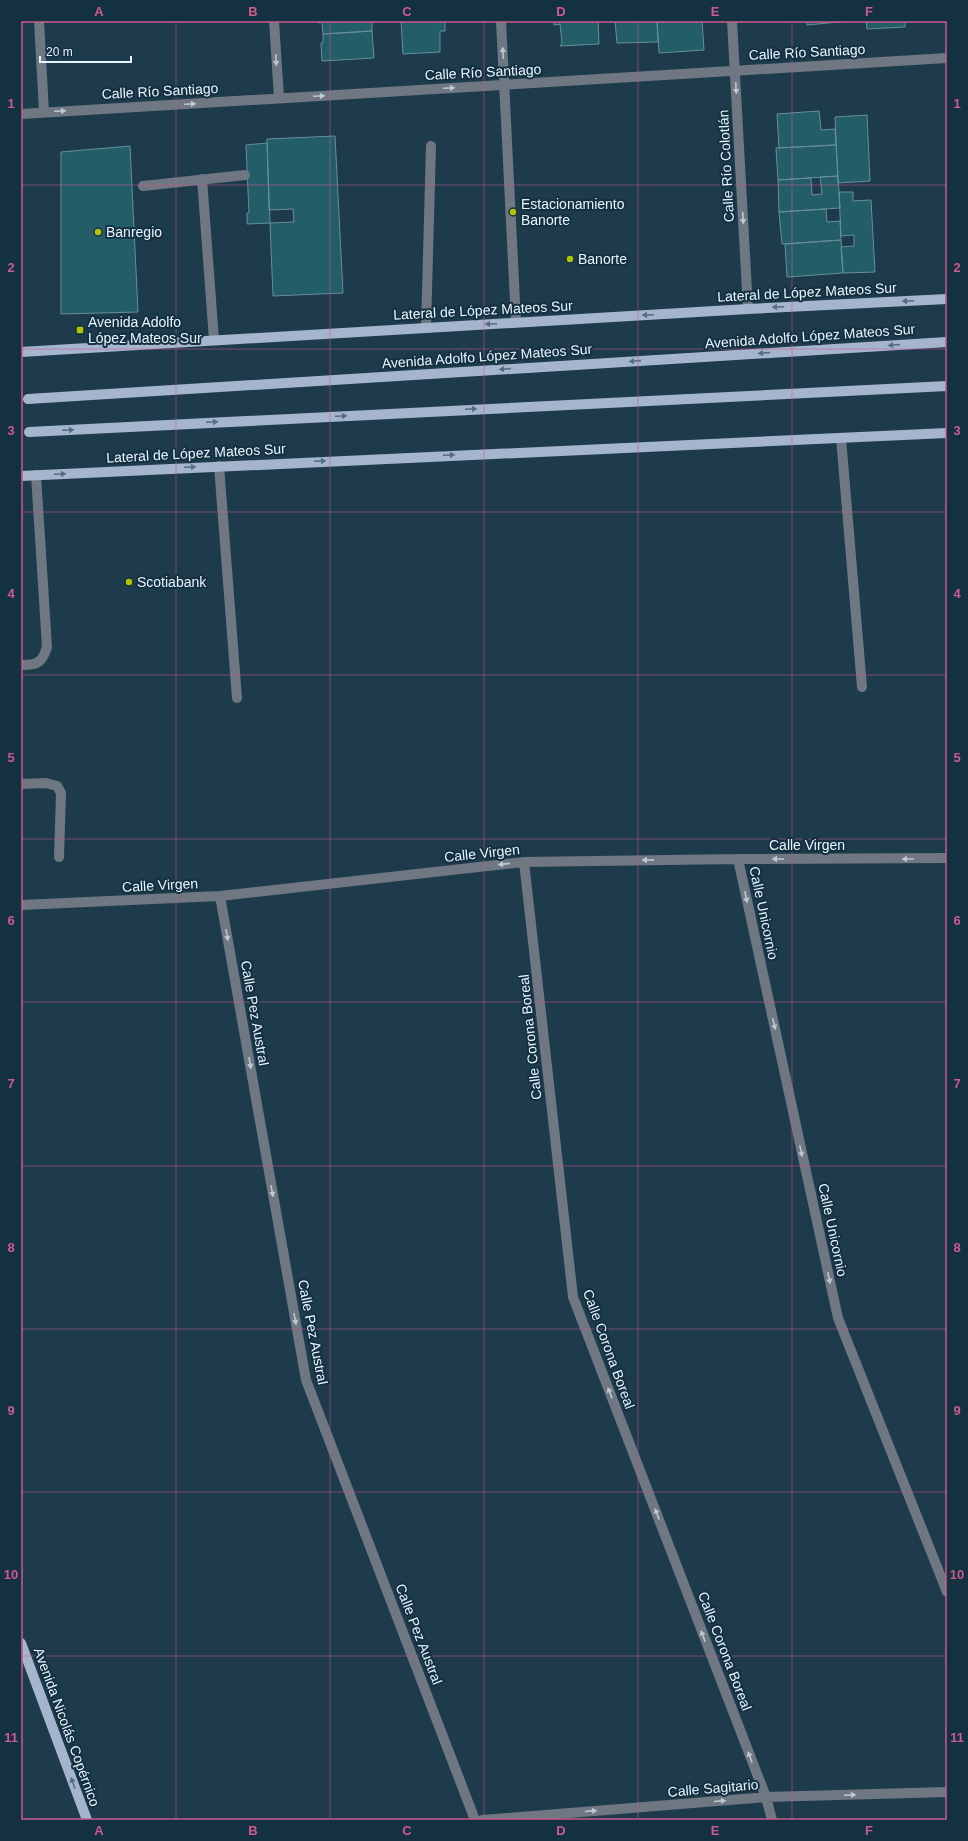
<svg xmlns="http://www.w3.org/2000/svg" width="968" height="1841" viewBox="0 0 968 1841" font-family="Arial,sans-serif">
  <rect width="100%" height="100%" fill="#1e3b4c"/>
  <!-- building -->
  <path fill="#235d68" stroke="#678f97" d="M319,21H372V31L323,34L322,22L319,23Z
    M401,21H445V31H440V52L403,54Z
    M554,21H598L599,44L560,46L562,43L560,24L554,25Z
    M615,21H657L658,42L617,43Z
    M657,21H702L704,50L659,53Z
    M807,21H849L807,25Z
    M866,21H905V27L867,29Z
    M372,31L374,58L322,61L321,43L323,42V34Z
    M819,111L821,130L835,129L836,145L779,148L777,114Z
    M867,115L870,181L838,183L835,117Z
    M335,136L343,293L273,296L270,223L294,222L293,209L269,210L267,139Z
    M267,143L270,223L247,224V213H249L246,145Z
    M836,145L838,176L778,180L776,148Z
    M130,146L138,312L61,314V152Z
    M838,176L840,208L779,212L778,180L811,178L812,195L822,194L820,177Z
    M839,192H853V201L871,200L875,272L843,273L841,247L854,246V235L841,236Z
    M826,209L827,222L840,221L841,240L782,244L779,212Z
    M841,240L843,273L787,277L785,244Z"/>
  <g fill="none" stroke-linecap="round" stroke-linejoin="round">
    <!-- minor -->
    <path stroke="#6f7782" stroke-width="10" d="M39,21L44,112
      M274,21L279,98
      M501,21L516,322
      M732,21L748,309
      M21,114L947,58
      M202,179L214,340
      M143,186L245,175
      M426,328L431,146
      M841,438L862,687
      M219,466L237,698
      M21,665C36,665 42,664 47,647L36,475
      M21,784L46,783L57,786L61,793L59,857
      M738,859L838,1318L947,1592
      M524,862L573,1297L766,1797L772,1820
      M220,896L306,1380L475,1820
      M21,905L220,896L524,862L738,859L947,858
      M482,1820L766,1797L947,1792"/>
    <!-- major -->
    <path stroke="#a5b5cd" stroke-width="10" d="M21,352L748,309L947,299
      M28,399L947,342
      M29,432L947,386
      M21,476L947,433
      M21,1643L87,1820"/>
  </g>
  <!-- one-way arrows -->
  <defs><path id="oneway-solid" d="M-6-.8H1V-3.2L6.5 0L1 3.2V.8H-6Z"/></defs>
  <g fill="#bdc8d2">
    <use href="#oneway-solid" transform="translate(503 53) rotate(-93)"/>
    <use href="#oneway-solid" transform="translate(276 60) rotate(87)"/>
    <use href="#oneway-solid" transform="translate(449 88) rotate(-3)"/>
    <use href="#oneway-solid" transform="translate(736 88) rotate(87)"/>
    <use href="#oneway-solid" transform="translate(319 96) rotate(-3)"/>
    <use href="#oneway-solid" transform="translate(190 104) rotate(-3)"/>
    <use href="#oneway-solid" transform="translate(60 111) rotate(-3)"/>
    <use href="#oneway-solid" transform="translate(743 218) rotate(87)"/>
    <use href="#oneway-solid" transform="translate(778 859) rotate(180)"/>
    <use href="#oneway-solid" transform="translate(908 859) rotate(180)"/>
    <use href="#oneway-solid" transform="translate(648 860) rotate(179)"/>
    <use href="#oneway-solid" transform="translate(504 864) rotate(174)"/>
    <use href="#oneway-solid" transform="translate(746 897) rotate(78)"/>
    <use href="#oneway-solid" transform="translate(227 935) rotate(80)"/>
    <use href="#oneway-solid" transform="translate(774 1024) rotate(78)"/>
    <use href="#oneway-solid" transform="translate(250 1063) rotate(80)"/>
    <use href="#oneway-solid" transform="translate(801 1151) rotate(78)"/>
    <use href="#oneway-solid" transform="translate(272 1191) rotate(80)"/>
    <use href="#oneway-solid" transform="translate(829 1278) rotate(78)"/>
    <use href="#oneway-solid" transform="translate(295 1319) rotate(80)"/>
    <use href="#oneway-solid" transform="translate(610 1393) rotate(-111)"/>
    <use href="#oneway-solid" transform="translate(657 1514) rotate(-111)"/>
    <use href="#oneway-solid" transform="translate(703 1636) rotate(-111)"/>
    <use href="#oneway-solid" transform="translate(750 1757) rotate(-111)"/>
    <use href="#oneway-solid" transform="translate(850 1795) rotate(-2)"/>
    <use href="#oneway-solid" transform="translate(720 1801) rotate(-5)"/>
    <use href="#oneway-solid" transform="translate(591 1811) rotate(-5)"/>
  </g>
  <g fill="#556c80">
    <use href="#oneway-solid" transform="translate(908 301) rotate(177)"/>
    <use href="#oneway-solid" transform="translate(778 307) rotate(177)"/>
    <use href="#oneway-solid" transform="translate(648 315) rotate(177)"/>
    <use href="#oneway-solid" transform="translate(491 324) rotate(177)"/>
    <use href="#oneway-solid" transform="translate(894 345) rotate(176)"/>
    <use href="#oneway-solid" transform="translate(764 353) rotate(176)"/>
    <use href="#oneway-solid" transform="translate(635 361) rotate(176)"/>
    <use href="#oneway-solid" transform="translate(505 369) rotate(176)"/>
    <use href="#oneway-solid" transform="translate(471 409) rotate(-3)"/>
    <use href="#oneway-solid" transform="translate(341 416) rotate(-3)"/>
    <use href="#oneway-solid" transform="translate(212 422) rotate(-3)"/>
    <use href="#oneway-solid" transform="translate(68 430) rotate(-3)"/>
    <use href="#oneway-solid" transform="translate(449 455) rotate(-3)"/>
    <use href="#oneway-solid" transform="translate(320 461) rotate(-3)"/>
    <use href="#oneway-solid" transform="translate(190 467) rotate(-3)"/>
    <use href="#oneway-solid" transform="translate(60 474) rotate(-3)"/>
    <use href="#oneway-solid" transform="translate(73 1783) rotate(-110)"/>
  </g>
  <!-- grid -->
  <path fill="none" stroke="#cd5a8c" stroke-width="1" stroke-opacity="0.55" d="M176,21V1820M330,21V1820M484,21V1820M638,21V1820M792,21V1820M21,185H947M21,349H947M21,512H947M21,675H947M21,839H947M21,1002H947M21,1166H947M21,1329H947M21,1492H947M21,1656H947"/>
  <!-- markers -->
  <g fill="#b0c500" stroke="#143141" stroke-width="1.5">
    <circle cx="513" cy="212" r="4"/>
    <circle cx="98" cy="232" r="4"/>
    <circle cx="570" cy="259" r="4"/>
    <rect x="76" y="326" width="8" height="8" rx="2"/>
    <circle cx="129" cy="582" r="4"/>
  </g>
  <g text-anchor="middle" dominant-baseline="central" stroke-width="4" stroke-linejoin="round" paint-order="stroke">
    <!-- street labels -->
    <g font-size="14" fill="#e7f4fd" stroke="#143141">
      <text transform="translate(807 52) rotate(-3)">Calle Río Santiago</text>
      <text transform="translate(483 72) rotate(-3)">Calle Río Santiago</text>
      <text transform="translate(160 91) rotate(-3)">Calle Río Santiago</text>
      <text transform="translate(726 166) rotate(-93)">Calle Río Colotlán</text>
      <text transform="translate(807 292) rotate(-3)">Lateral de López Mateos Sur</text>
      <text transform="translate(483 310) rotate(-3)">Lateral de López Mateos Sur</text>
      <text transform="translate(810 336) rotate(-4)">Avenida Adolfo López Mateos Sur</text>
      <text transform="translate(487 356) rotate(-4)">Avenida Adolfo López Mateos Sur</text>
      <text transform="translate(196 453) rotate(-3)">Lateral de López Mateos Sur</text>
      <text x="807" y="845">Calle Virgen</text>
      <text transform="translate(482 853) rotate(-6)">Calle Virgen</text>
      <text transform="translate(160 885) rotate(-3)">Calle Virgen</text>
      <text transform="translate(764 913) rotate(78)">Calle Unicornio</text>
      <text transform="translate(255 1013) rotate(80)">Calle Pez Austral</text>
      <text transform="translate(530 1037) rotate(-96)">Calle Corona Boreal</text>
      <text transform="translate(833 1230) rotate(78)">Calle Unicornio</text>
      <text transform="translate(313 1332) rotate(79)">Calle Pez Austral</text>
      <text transform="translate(609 1349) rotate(70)">Calle Corona Boreal</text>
      <text transform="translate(419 1634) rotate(69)">Calle Pez Austral</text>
      <text transform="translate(725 1651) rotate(69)">Calle Corona Boreal</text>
      <text transform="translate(67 1727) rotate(70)">Avenida Nicolás Copérnico</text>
      <text transform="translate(713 1788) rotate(-5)">Calle Sagitario</text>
    </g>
    <!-- poi labels -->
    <g font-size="14" fill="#e7f4fd" stroke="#143141" text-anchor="start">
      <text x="521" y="204">Estacionamiento<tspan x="521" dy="16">Banorte</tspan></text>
      <text x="106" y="232">Banregio</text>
      <text x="578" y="259">Banorte</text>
      <text x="88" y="322">Avenida Adolfo<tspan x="88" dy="16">López Mateos Sur</tspan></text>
      <text x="137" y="582">Scotiabank</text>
    </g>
  </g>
  <!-- border -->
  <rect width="968" height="1841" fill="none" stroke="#143141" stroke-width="44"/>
  <!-- scale -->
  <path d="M40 56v6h91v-6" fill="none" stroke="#e7f4fd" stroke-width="2"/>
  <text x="46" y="56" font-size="12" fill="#e7f4fd" stroke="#143141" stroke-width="3" paint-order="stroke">20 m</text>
  <rect x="22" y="22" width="924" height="1797" fill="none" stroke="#cd5a8c" stroke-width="1.5"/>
  <g font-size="13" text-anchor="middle" font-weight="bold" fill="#cd5a8c">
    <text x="99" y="16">A</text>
    <text x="253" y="16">B</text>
    <text x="407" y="16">C</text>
    <text x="561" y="16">D</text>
    <text x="715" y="16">E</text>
    <text x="869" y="16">F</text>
    <text x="11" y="108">1</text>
    <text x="957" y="108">1</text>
    <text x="11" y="272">2</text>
    <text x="957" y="272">2</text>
    <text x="11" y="435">3</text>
    <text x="957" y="435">3</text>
    <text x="11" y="598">4</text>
    <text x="957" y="598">4</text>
    <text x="11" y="762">5</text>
    <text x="957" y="762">5</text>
    <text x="11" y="925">6</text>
    <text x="957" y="925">6</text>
    <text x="11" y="1088">7</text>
    <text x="957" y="1088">7</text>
    <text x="11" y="1252">8</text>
    <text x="957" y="1252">8</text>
    <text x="11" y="1415">9</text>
    <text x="957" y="1415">9</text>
    <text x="11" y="1579">10</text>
    <text x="957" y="1579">10</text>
    <text x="11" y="1742">11</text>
    <text x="957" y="1742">11</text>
    <text x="99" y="1835">A</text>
    <text x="253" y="1835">B</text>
    <text x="407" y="1835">C</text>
    <text x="561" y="1835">D</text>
    <text x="715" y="1835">E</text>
    <text x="869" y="1835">F</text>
  </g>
</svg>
